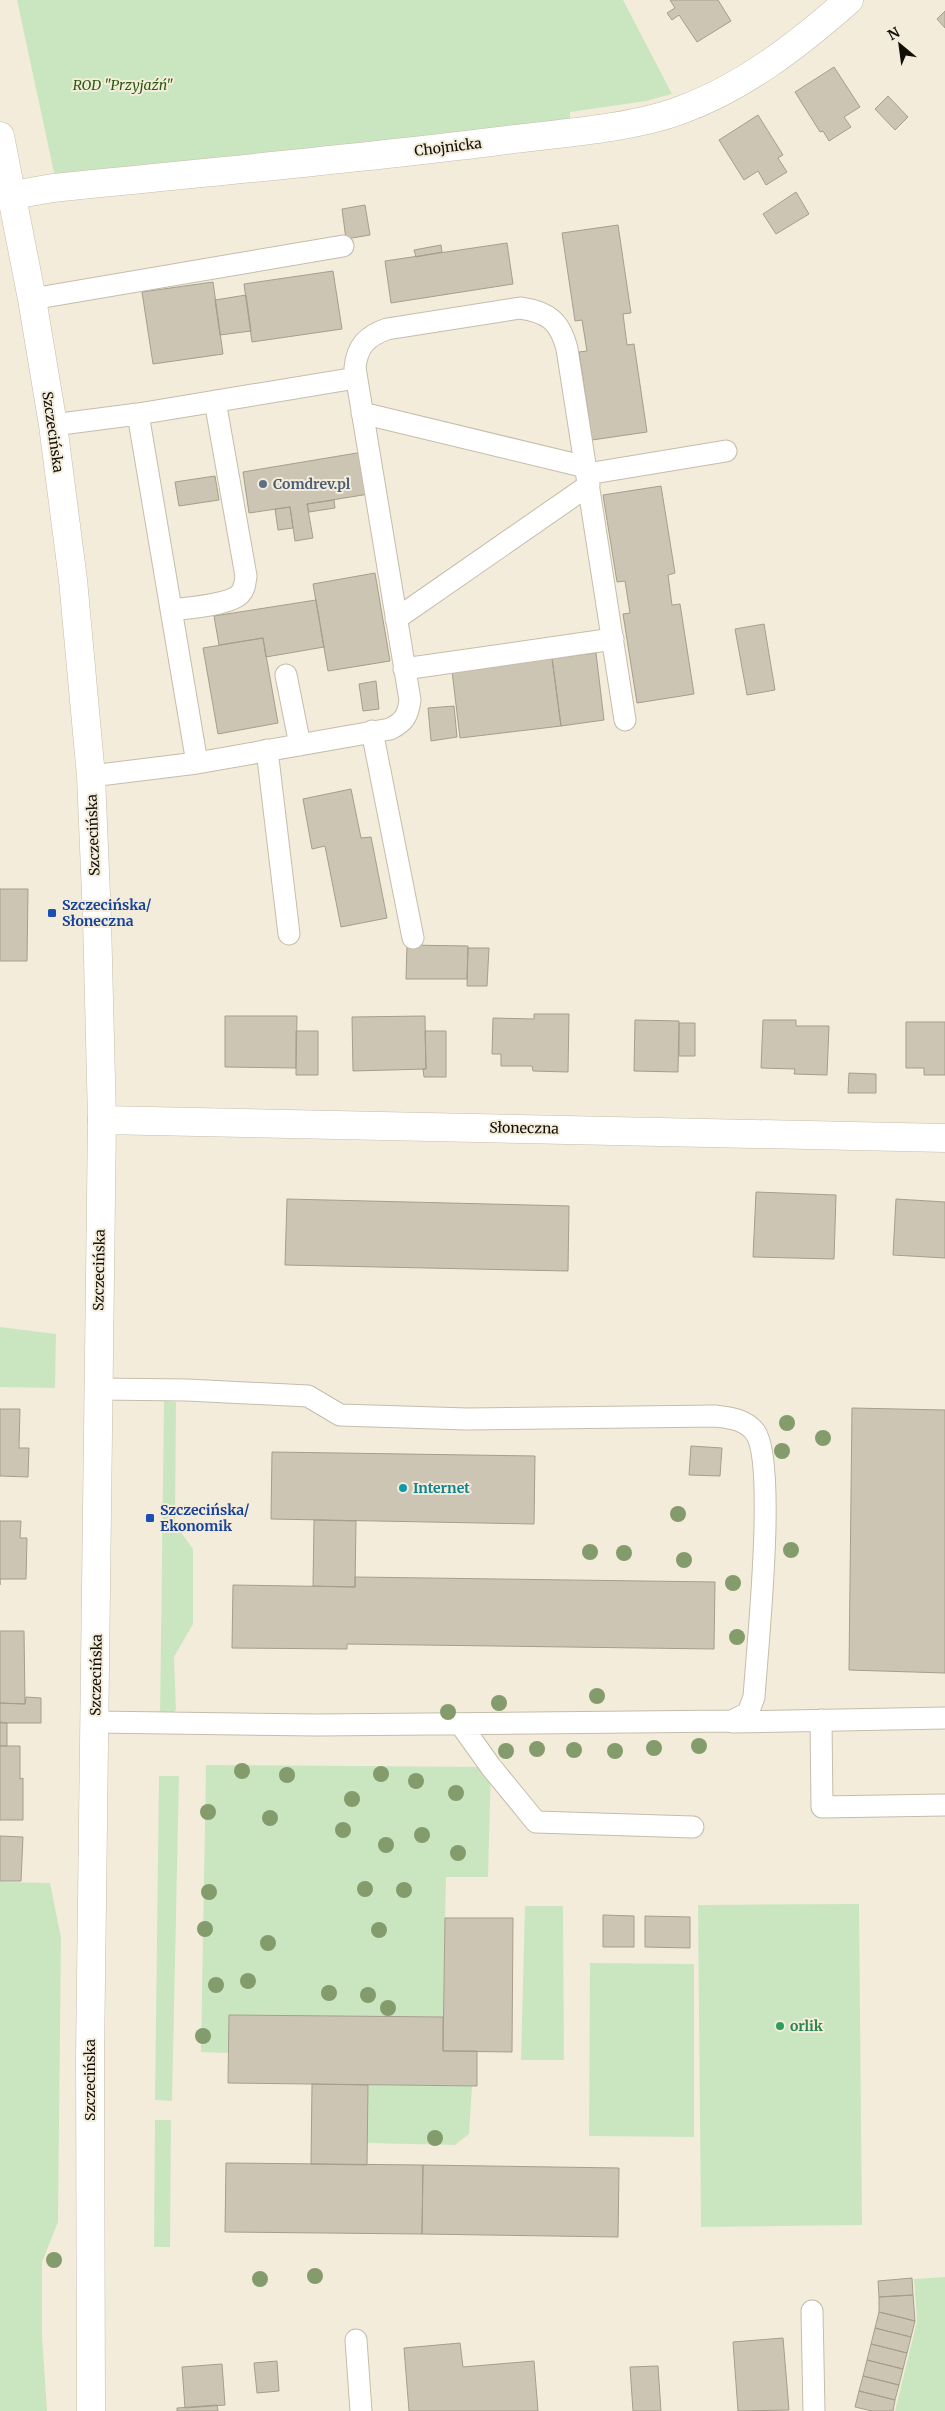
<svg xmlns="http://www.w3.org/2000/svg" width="945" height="2411" viewBox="0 0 945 2411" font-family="Merriweather,serif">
  <rect width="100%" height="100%" fill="#f4ecda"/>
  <!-- green -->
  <path fill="#cae6c1" d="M17,0H623L672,94L646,101L570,112V121L55,177Z
    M0,1327L56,1334L55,1388L0,1387Z
    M164,1401L176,1402L175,1524L193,1549V1624L174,1657L176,1710L168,1716L160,1717Z
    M206,1765L491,1767L488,1877H446L443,2017L230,2015L229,2053L201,2052Z
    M159,1776H179L172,2101L155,2100Z
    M0,1882L50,1883L61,1938L58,2222L42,2262V2336L47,2411H0Z
    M859,1904L862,2225L701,2227L698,1905Z
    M525,1906H563L564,2060H521Z
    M590,1963L694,1964V2137L589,2136Z
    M368,2085L472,2086L469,2134L455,2145L367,2143Z
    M155,2120H171L170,2247H154Z
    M945,2277V2411H895L917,2321L914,2279Z"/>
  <!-- building -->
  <path fill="#cdc5b4" stroke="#a69e8d" d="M670,0H718L731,21L697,42L679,15L672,20L667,13L675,8Z
    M945,11V28L937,19Z
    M834,67L860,107L844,117L851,127L829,141L823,131L820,132L795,92Z
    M888,96L908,117L895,130L875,109Z
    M758,115L783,155L778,158L787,172L766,185L758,171L744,180L719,140Z
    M796,192L809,214L776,234L763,214Z
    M365,205L370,235L346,239L342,209Z
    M618,225L631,313L623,314L627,345L634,344L647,432L592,440L579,352L587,351L582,320L575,321L562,233Z
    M507,243L513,284L391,303L385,261Z
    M441,245L442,252L416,257L414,250Z
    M333,271L342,329L252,342L244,284Z
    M213,282L223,354L153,364L142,292Z
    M246,295L251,331L220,335L215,300Z
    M363,452L369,494L307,504L313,538L295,541L290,507L249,513L243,472Z
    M215,476L219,500L179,506L175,482Z
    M661,486L675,573L668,575L672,605L680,604L694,694L637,703L623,614L630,613L625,581L617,582L603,495Z
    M334,500L335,508L309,512L307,504Z
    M290,507L293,528L278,530L275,509Z
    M375,573L390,661L328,671L313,584Z
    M316,600L324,647L266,657L263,638L219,645L214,616Z
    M764,624L775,690L747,695L735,629Z
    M263,638L278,723L218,734L203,648Z
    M596,653L604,720L561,726L552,658Z
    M552,658L561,726L460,738L452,671Z
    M376,681L379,709L363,711L359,684Z
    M454,706L457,737L431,741L428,708Z
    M351,789L361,838L371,837L387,918L341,927L325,846L312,849L303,799Z
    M0,889H28L27,961H0Z
    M407,945L468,946L467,979H406Z
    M468,948H489L487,986H467Z
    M534,1014H569L568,1072L533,1071L532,1066H501V1054H492L493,1018L534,1019Z
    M225,1016H297L296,1068L225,1067Z
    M425,1016L426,1069L353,1071L352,1017Z
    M635,1020L679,1021L678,1072L634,1071Z
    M763,1020H796V1026H829L827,1075L794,1074L795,1069L761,1068Z
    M906,1022H945V1075H924V1068H906Z
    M679,1023H695V1056H679Z
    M296,1031H318V1075H296Z
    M425,1031H446V1077H424L423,1069H426Z
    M849,1073L876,1074V1093H848Z
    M756,1192L836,1195L834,1259L753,1257Z
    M287,1199L569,1206L568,1271L285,1265Z
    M896,1199L945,1202V1258L893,1255Z
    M852,1408L945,1410V1673L849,1670Z
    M0,1409H20L19,1448H29L28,1477L0,1476Z
    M691,1446L722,1448L720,1476L689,1475Z
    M272,1452L535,1456L534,1524L271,1519Z
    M314,1520L356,1521L355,1587L313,1586Z
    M0,1521H21L20,1538H27L26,1579H0V1585Z
    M355,1577L715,1582L714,1649L347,1644V1649L232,1648L233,1585L355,1587Z
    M0,1631H24L25,1704L0,1703Z
    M26,1697L41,1698V1723H0V1703L25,1704Z
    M0,1722L7,1723V1746H0Z
    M0,1746H20V1779L23,1778V1820H0Z
    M0,1836L23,1837L21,1881H0Z
    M603,1915L634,1916V1947H603Z
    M645,1916L690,1917V1948L645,1947Z
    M445,1918H513L512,2052L443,2051Z
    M229,2015L443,2017V2051H477V2086L228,2083Z
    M312,2084L368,2085L367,2165L311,2164Z
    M226,2163L423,2165L422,2234L225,2232Z
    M423,2165L619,2168L618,2237L422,2234Z
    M912,2278L913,2295L879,2297L878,2281Z
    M913,2295L915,2321L879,2312V2297Z
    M879,2312L915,2321L911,2337L875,2328Z
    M875,2328L911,2337L907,2353L871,2344Z
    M783,2338L789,2410L738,2411L733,2342Z
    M460,2343L463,2367L534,2361L538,2411H409L404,2348Z
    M871,2344L907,2353L903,2369L867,2360Z
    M867,2360L903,2369L899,2385L863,2376Z
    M277,2361L279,2391L257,2393L254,2363Z
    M222,2364L225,2405L185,2408L182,2367Z
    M658,2366L661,2411H633L630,2367Z
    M863,2376L899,2385L895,2400L859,2391Z
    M859,2391L895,2400L893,2411H872L855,2407Z
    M217,2405L218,2411H177V2408Z"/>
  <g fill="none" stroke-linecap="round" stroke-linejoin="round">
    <defs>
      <path id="service" d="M32,299L343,246
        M362,413L586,467
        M138,414L197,763
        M53,425L138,414L356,378
        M587,474L726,451
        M171,610C186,608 230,605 240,594C245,589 245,582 246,576L215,401
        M396,619L589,485
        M404,669L613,639
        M286,675L300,745
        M372,731L413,938
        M267,750L289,934
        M91,776L197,763L390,729C404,722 408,716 410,700L355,368C357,346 367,336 387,329L520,308C548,312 560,321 567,349L625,720
        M821,1720L822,1807L945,1805
        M95,1722L318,1725L732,1721L748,1713L754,1697C757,1651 777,1462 755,1432C745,1419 730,1418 715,1416L467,1419L340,1415L308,1396L187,1390L98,1389
        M732,1722L945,1718
        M461,1725L491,1767L536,1822L693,1827
        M812,2311L814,2411
        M356,2340L361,2411"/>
      <path id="minor" d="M13,195L53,188C199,173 346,160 491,142C549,134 628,130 681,110C744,87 799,44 849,0
        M102,1120L945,1138"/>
      <path id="tertiary" d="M0,136L32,299L53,425L73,580L91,776L97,919L102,1120L90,2057L91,2411"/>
    </defs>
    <!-- service casing -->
    <use href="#service" stroke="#c5bdac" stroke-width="23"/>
    <!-- minor casing -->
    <use href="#minor" stroke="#c5bdac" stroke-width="29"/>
    <!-- tertiary casing -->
    <use href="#tertiary" stroke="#c5bdac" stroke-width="29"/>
    <!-- service -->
    <use href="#service" stroke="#fff" stroke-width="21"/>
    <!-- minor -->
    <use href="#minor" stroke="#fff" stroke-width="28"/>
    <!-- tertiary -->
    <use href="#tertiary" stroke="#fff" stroke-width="28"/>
  </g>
  <!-- trees -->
  <g fill="#849c6b">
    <circle cx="787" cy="1423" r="8"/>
    <circle cx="823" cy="1438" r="8"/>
    <circle cx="782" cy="1451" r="8"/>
    <circle cx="678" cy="1514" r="8"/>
    <circle cx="791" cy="1550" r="8"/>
    <circle cx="590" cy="1552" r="8"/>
    <circle cx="624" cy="1553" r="8"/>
    <circle cx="684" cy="1560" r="8"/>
    <circle cx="733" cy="1583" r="8"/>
    <circle cx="737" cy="1637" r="8"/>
    <circle cx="597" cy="1696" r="8"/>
    <circle cx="499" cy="1703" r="8"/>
    <circle cx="448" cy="1712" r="8"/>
    <circle cx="699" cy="1746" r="8"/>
    <circle cx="654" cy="1748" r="8"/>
    <circle cx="537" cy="1749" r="8"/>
    <circle cx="574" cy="1750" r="8"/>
    <circle cx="506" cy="1751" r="8"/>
    <circle cx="615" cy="1751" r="8"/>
    <circle cx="242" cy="1771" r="8"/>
    <circle cx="381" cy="1774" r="8"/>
    <circle cx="287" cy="1775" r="8"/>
    <circle cx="416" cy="1781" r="8"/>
    <circle cx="456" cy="1793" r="8"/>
    <circle cx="352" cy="1799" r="8"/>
    <circle cx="208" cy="1812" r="8"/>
    <circle cx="270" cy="1818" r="8"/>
    <circle cx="343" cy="1830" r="8"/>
    <circle cx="422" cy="1835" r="8"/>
    <circle cx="386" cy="1845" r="8"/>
    <circle cx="458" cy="1853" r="8"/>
    <circle cx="365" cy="1889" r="8"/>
    <circle cx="404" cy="1890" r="8"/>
    <circle cx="209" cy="1892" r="8"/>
    <circle cx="205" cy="1929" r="8"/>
    <circle cx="379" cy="1930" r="8"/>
    <circle cx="268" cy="1943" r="8"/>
    <circle cx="248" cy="1981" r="8"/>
    <circle cx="216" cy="1985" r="8"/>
    <circle cx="329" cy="1993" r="8"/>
    <circle cx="368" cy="1995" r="8"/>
    <circle cx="388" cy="2008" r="8"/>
    <circle cx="203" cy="2036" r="8"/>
    <circle cx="435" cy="2138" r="8"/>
    <circle cx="54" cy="2260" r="8"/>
    <circle cx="315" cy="2276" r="8"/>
    <circle cx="260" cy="2279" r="8"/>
  </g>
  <!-- markers -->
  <circle fill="#5c6f8a" stroke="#f4ecda" stroke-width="2" cx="263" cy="484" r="5"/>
  <g fill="#1a4fb4" stroke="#f4ecda" stroke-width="2">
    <rect x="47" y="908" width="10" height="10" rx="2.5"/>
    <rect x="145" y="1513" width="10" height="10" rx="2.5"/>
  </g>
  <circle fill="#0f9aa8" stroke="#f4ecda" stroke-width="2" cx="403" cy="1488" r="5"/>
  <circle fill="#2e9e5b" stroke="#f4ecda" stroke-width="2" cx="780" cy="2026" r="5"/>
  <g text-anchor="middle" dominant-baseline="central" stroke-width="4" stroke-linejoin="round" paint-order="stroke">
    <!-- park labels -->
    <g font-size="14" font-style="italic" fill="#295a11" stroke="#f4ecda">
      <text x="123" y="85">ROD "Przyjaźń"</text>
    </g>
    <!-- street labels -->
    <g font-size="14" fill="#110e08" stroke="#f4ecda">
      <text transform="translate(448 147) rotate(-7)">Chojnicka</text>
      <text transform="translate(53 432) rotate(82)">Szczecińska</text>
      <text transform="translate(93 835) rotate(-92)">Szczecińska</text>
      <text transform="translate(524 1128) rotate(1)">Słoneczna</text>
      <text transform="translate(99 1270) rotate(-89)">Szczecińska</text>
      <text transform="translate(96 1675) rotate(-89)">Szczecińska</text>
      <text transform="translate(90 2080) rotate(-90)">Szczecińska</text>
    </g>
    <!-- service labels -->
    <g font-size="14" font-weight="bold" fill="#4e5e75" stroke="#f4ecda" text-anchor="start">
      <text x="273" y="484">Comdrev.pl</text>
    </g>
    <!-- transit labels -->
    <g font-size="14" font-weight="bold" fill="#164399" stroke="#f4ecda" text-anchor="start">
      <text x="62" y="905">Szczecińska/<tspan x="62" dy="16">Słoneczna</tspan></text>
      <text x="160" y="1510">Szczecińska/<tspan x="160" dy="16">Ekonomik</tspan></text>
    </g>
    <!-- culture labels -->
    <g font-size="14" font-weight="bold" fill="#0d838f" stroke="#f4ecda" text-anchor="start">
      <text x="413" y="1488">Internet</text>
    </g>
    <!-- leisure labels -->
    <g font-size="14" font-weight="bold" fill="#27864d" stroke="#f4ecda" text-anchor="start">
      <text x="790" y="2026">orlik</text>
    </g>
  </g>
  <!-- north arrow -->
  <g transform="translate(900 45) rotate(331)" stroke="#f4ecda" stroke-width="4" paint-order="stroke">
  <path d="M0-4L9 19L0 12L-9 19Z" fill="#110e08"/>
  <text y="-8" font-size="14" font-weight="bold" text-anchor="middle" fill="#110e08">N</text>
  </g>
</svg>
